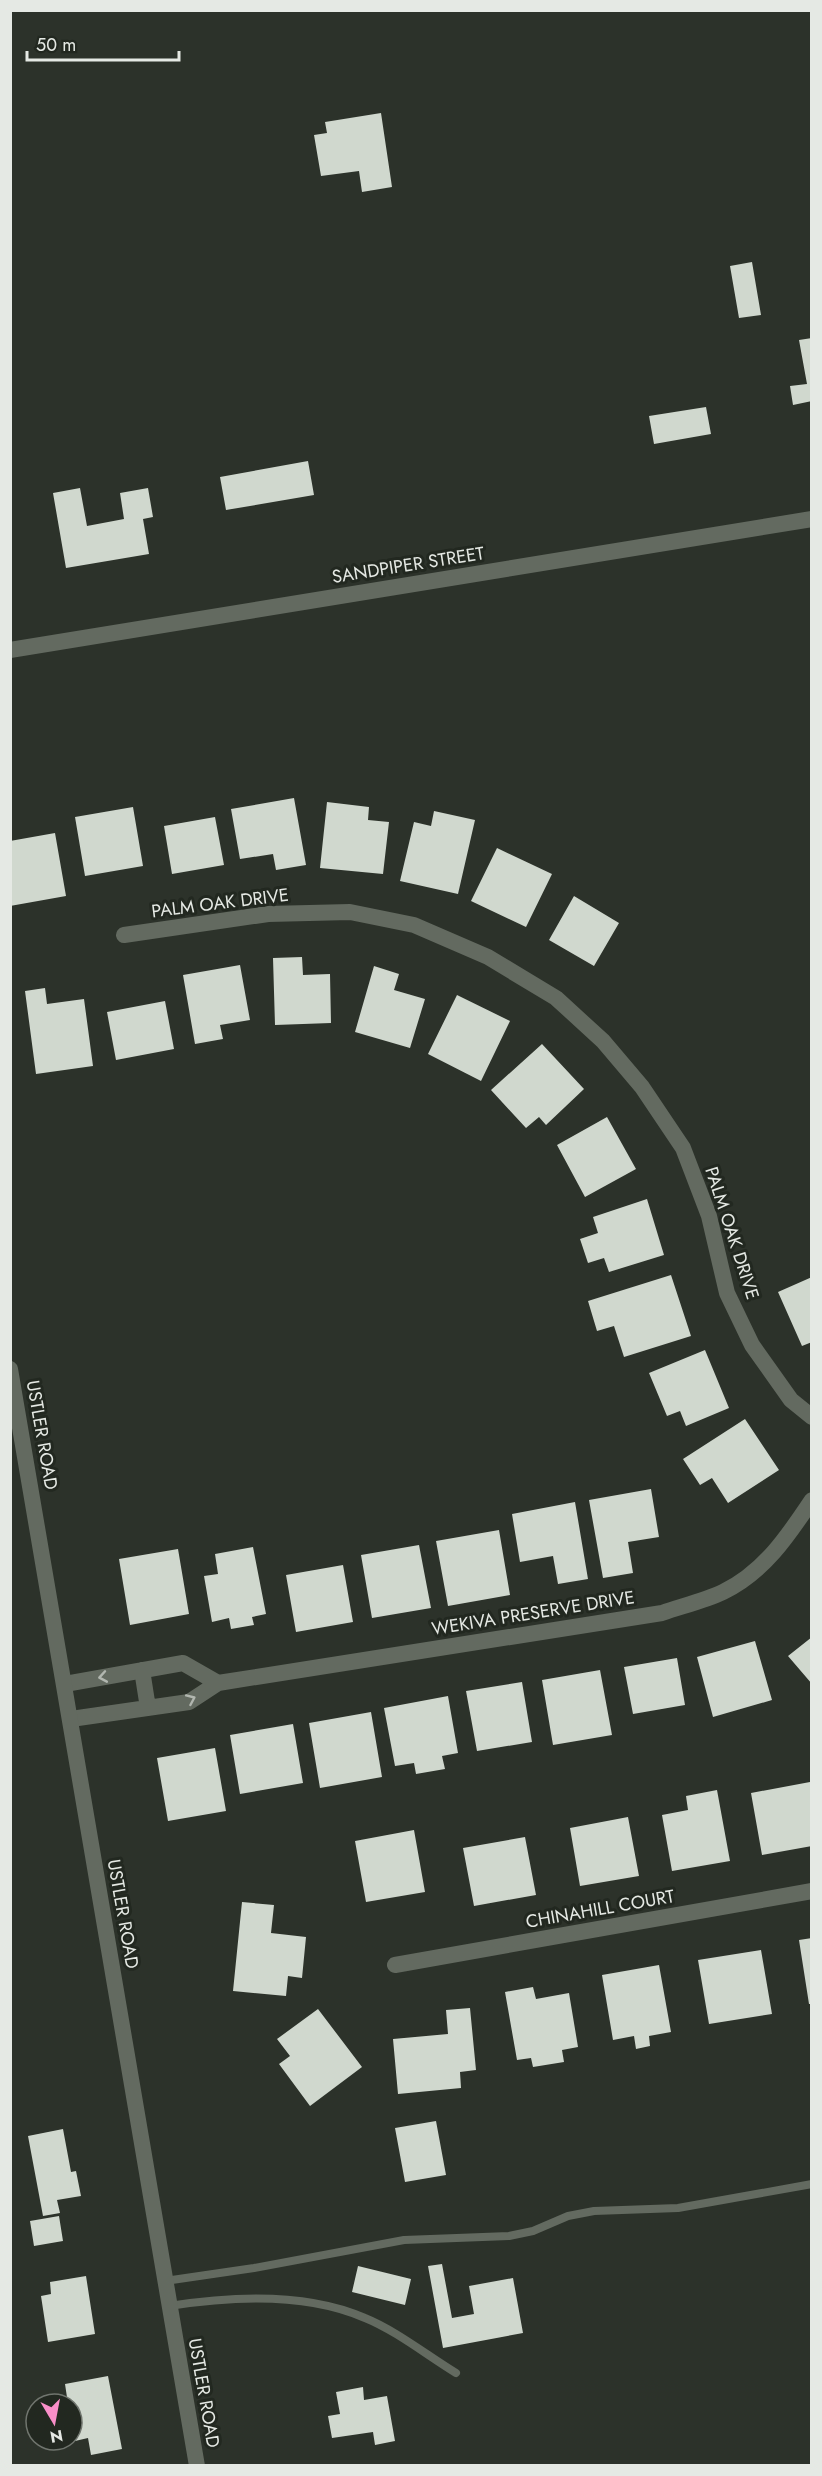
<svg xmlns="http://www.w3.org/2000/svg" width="822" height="2476" viewBox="0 0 822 2476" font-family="Jost,sans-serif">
  <rect width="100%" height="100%" fill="#2c322a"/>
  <!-- building -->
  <path fill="#d0d8ce" d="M381,113L392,187L362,192L359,171L321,176L314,135L327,133L325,122Z
    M752,262L761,315L739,318L730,266Z
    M812,338V401L793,405L790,386L807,384L799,340Z
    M706,407L711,434L654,444L649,416Z
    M308,461L314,495L226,510L220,477Z
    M80,488L87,526L124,519L120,493L148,488L153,517L143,519L149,554L66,568L53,493Z
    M294,798L306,865L276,870L273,854L240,859L231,809Z
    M327,802L369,807L368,820L389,822L383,874L320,868Z
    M133,807L143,866L85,876L75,817Z
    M434,811L475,820L458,894L400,881L414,822L431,826Z
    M215,817L224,865L172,874L164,826Z
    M55,833L66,896L10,906V841Z
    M497,848L552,874L526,927L471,901Z
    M574,896L619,923L594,966L549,940Z
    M302,957L303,975L330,974L331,1023L275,1025L273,958Z
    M240,965L250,1020L220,1025L223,1039L195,1044L183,975Z
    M374,966L399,974L394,990L425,999L410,1048L355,1032Z
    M45,988L47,1004L84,999L93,1066L36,1074L25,991Z
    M457,995L510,1021L481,1081L428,1054Z
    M165,1001L174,1049L116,1060L107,1012Z
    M542,1044L584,1089L546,1125L539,1117L526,1128L491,1090Z
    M607,1117L636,1169L585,1197L557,1145Z
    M647,1199L664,1255L609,1272L604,1258L588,1263L580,1239L598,1233L593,1217Z
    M671,1275L691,1336L624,1357L614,1326L597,1331L588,1301Z
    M812,1277V1342L802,1346L778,1292Z
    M705,1350L729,1408L686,1426L680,1411L667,1416L649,1373Z
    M745,1419L779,1470L728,1503L712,1478L700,1485L683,1459Z
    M651,1489L659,1537L628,1542L633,1573L603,1578L589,1500Z
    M575,1502L588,1579L558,1584L553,1556L520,1562L512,1514Z
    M499,1530L510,1595L448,1606L436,1541Z
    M419,1545L431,1608L372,1618L361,1555Z
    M253,1547L266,1614L252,1617L254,1625L231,1629L229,1618L212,1622L204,1576L218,1574L215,1554Z
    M178,1549L189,1614L130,1625L119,1559Z
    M343,1565L353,1622L296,1632L286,1575Z
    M812,1637V1684L788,1656Z
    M755,1641L772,1700L713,1717L697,1657Z
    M677,1658L685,1705L633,1714L624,1667Z
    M600,1670L612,1735L553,1745L542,1680Z
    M522,1682L532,1742L477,1751L466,1691Z
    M448,1696L458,1753L442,1756L445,1769L416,1774L414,1763L395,1766L384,1708Z
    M371,1712L382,1777L320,1788L309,1723Z
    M293,1724L303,1783L240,1794L230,1735Z
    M215,1748L226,1811L168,1821L157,1758Z
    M810,1782L812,1846L762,1855L751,1793Z
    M717,1790L730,1861L672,1871L662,1815L688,1810L686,1796Z
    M628,1817L639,1876L580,1886L570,1828Z
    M414,1830L425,1892L366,1902L355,1841Z
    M525,1837L536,1895L474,1906L463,1848Z
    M242,1902L274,1905L271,1933L306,1937L302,1978L288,1976L286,1996L233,1991Z
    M812,1938V2004H809L799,1940Z
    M761,1950L772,2014L709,2024L698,1960Z
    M659,1965L671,2032L649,2036L650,2046L636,2049L634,2036L613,2040L602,1975Z
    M533,1987L536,1999L569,1993L578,2047L562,2050L564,2062L533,2067L531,2058L517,2060L505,1992Z
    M470,2008L476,2070L460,2072L461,2088L398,2094L393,2039L448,2034L446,2010Z
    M318,2009L362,2067L310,2106L279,2064L290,2056L277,2039Z
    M436,2121L446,2175L405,2182L395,2128Z
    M63,2129L71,2172L76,2171L81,2196L57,2200L60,2213L43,2216L28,2136Z
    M59,2216L63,2241L34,2246L30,2221Z
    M442,2264L452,2318L474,2314L469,2286L513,2278L523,2333L443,2348L428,2266Z
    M358,2266L411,2279L405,2305L352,2292Z
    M86,2276L95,2334L48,2342L41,2296L51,2294L50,2282Z
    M108,2376L122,2449L91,2455L88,2438L75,2441L72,2404H68L65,2384Z
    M363,2387L364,2400L387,2396L395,2441L375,2445L373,2432L332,2438L328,2416L340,2414L336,2392Z"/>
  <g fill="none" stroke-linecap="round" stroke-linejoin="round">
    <!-- service -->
    <path stroke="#636a60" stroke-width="8" d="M165,2281L254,2268L404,2240L509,2236L533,2231L568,2216L594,2211L678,2208L812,2184
      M169,2306C232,2296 306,2292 365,2318C395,2330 428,2356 456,2373"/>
    <!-- minor -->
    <path stroke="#636a60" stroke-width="16" d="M124,935L268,914L350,912L414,925L488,957L556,998L603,1041L642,1087L683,1148L709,1216L727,1293L752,1345L791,1400L812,1417
      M142,1670L148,1708
      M65,1684L183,1663L218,1683
      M71,1719L189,1702L218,1683L662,1613C682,1606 704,1601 723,1592C764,1572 788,1536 812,1500
      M395,1965L812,1891"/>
    <!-- tertiary -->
    <path stroke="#636a60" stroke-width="16" d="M10,650L812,519
      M10,1369L197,2466"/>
  </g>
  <!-- one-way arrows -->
  <defs><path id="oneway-chevron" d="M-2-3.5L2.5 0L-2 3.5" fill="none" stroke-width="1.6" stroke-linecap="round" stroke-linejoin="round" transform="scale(1.5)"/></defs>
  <g stroke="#b1b6af">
    <use href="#oneway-chevron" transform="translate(103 1677) rotate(170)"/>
    <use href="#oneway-chevron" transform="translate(191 1699) rotate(-24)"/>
  </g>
  <g text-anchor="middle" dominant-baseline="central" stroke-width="6" stroke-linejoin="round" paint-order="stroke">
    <!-- street labels -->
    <g font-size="18" fill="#e5e9e4" stroke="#222820">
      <text transform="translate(408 565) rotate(-9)">SANDPIPER STREET</text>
      <text transform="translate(220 903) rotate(-7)">PALM OAK DRIVE</text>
      <text transform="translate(732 1233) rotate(72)">PALM OAK DRIVE</text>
      <text transform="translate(42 1435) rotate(80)">USTLER ROAD</text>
      <text transform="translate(533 1613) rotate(-9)">WEKIVA PRESERVE DRIVE</text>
      <text transform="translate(600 1909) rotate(-10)">CHINAHILL COURT</text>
      <text transform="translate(123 1914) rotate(80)">USTLER ROAD</text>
      <text transform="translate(204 2393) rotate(80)">USTLER ROAD</text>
    </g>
  </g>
  <!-- border -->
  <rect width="822" height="2476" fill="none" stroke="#e5e9e4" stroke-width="24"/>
  <!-- north arrow -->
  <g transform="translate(54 2422) rotate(170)"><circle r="28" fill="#222820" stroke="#70756e" stroke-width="1.5"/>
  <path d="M0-4.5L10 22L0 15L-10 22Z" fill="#f98fc9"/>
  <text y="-9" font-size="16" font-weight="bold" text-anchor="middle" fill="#e5e9e4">N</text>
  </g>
  <!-- scale -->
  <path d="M27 51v9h152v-9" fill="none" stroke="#e5e9e4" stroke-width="3"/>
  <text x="36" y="51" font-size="18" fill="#e5e9e4" stroke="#222820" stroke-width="4.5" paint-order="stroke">50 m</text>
</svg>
